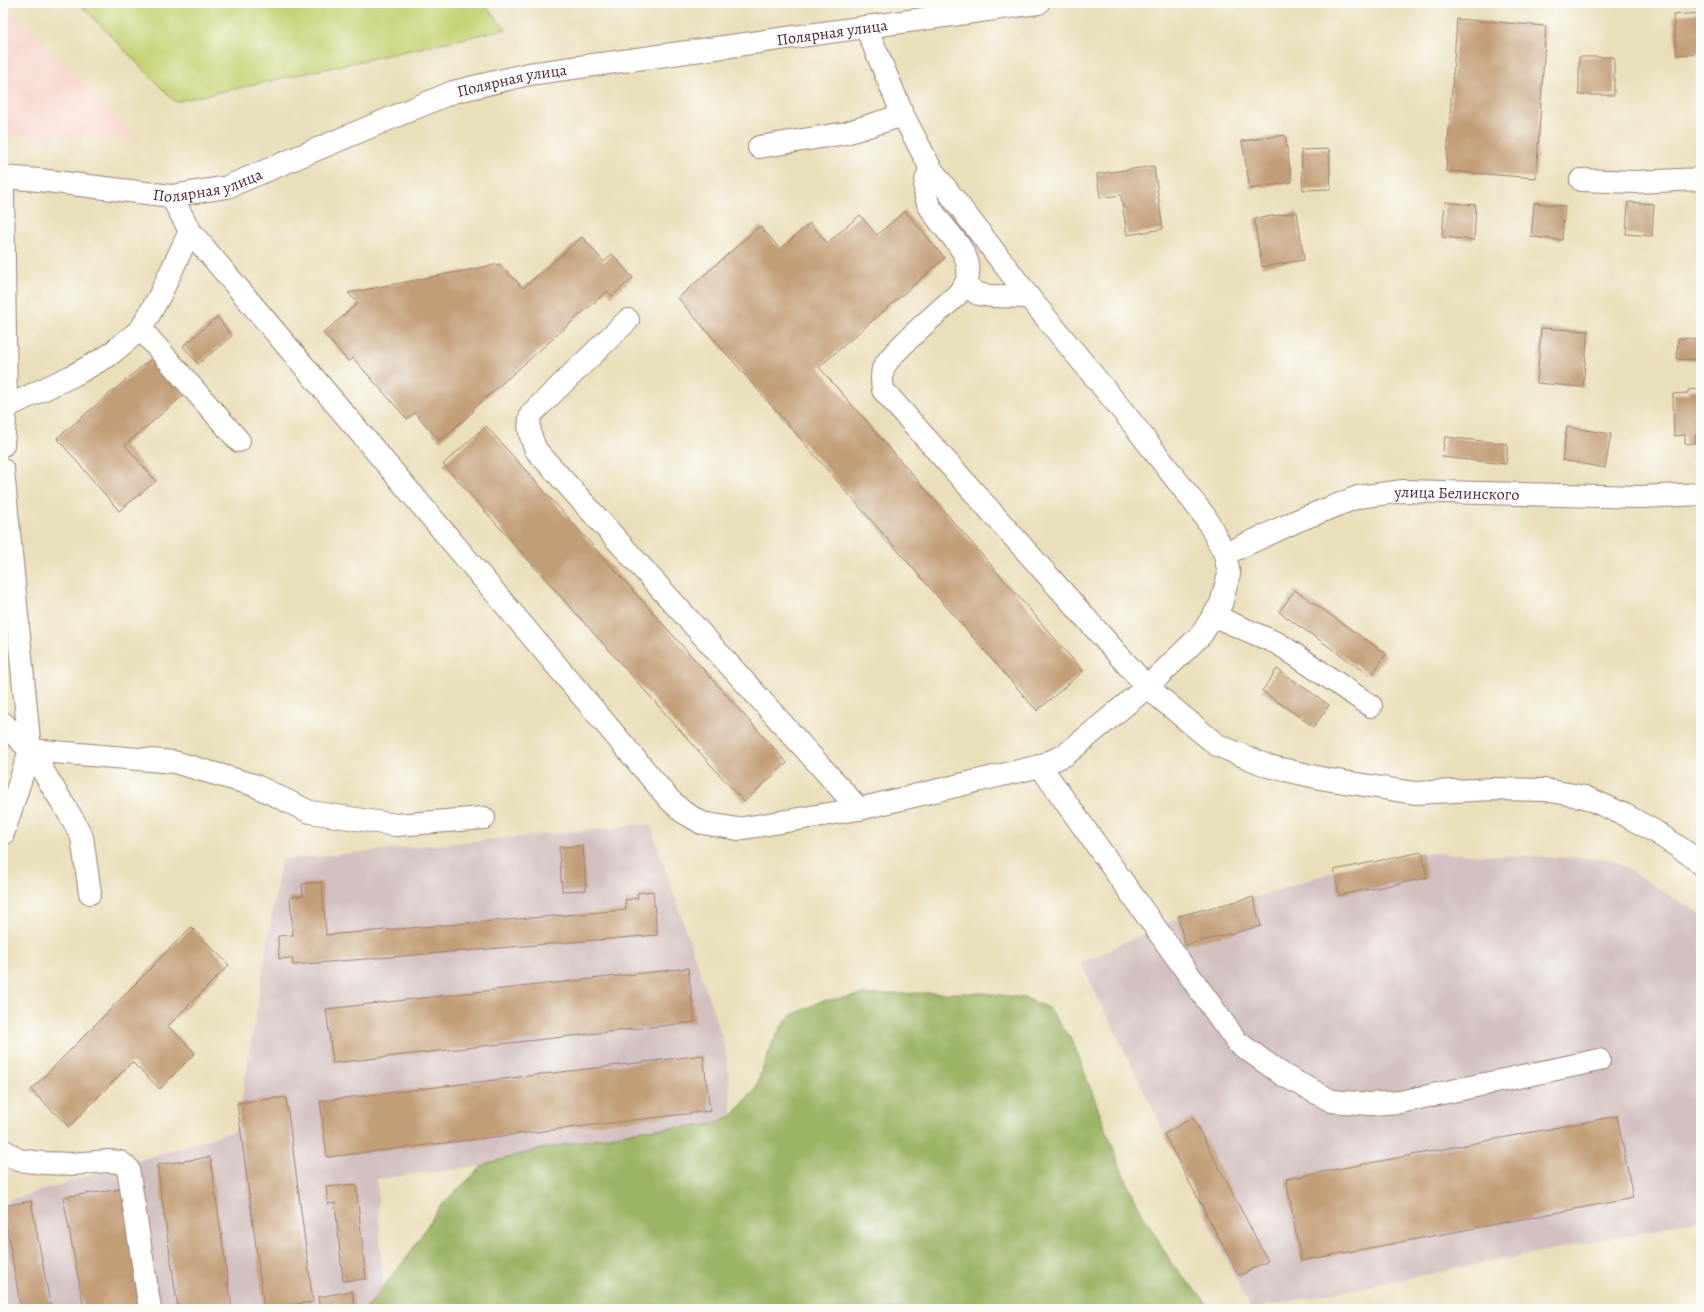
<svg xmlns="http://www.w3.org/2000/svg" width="1704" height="1312" font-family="Alegreya,serif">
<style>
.built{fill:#f7d1c7}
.industrial{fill:#d2bfc0}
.green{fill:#c4d273;stroke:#87784f}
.forest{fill:#9bb465;stroke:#726a48}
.building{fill:#c29e78}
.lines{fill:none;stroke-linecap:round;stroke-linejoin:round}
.minor-casing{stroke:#9a7f73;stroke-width:24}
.minor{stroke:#fff;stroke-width:22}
.labels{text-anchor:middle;stroke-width:4;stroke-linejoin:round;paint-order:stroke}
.street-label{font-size:16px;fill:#4a1f2b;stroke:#fdfcf7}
</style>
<rect width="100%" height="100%" fill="#fdfcf7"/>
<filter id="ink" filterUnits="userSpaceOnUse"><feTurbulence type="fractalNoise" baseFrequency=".025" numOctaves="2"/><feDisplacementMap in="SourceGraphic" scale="8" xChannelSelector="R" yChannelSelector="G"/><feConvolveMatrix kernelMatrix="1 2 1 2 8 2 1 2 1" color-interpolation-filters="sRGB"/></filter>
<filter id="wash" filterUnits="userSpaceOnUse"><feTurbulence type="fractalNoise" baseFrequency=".012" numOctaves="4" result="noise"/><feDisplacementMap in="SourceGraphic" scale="16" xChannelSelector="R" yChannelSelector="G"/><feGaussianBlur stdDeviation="0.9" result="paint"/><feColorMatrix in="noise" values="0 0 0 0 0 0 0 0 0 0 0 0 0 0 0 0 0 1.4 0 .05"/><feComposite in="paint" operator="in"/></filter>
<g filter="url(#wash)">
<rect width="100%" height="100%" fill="#eadfbb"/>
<path class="built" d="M3,3H4L137,140L3,134Z"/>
<path class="industrial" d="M650,824L726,1049L734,1135L377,1179L384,1309H3V1212L10,1200L237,1130L281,860Z
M1424,853L1612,859L1701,915V1220L1251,1309L1081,963L1174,920L1269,893L1332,872Z"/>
<path class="green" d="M79,3H483L506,29L175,102Z"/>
<path class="forest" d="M920,993H984L1025,998L1048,1008L1073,1042L1123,1174L1142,1213L1172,1264L1212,1309H366L408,1256L440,1206L485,1164L540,1149L642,1130L709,1125L732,1116L755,1089L773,1042L782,1026L790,1016L822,1001L862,995Z"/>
<g id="blocks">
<path class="building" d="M1701,13V53L1677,55L1673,15Z
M1457,19L1546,26L1536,178L1446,171Z
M1579,57H1614V95H1579Z
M1285,135L1292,182L1250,189L1242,141Z
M1329,149L1331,189L1303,190L1301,150Z
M1154,166L1163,229L1127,235L1121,195L1100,198L1097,174Z
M1445,202L1476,205L1474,240L1442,237Z
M1628,202L1654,204L1652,236L1626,234Z
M1534,203L1565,206L1562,240L1531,237Z
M905,211L945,258L819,367L1083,671L1037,711L678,298L760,226L780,249L810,223L827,243L860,215L877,235Z
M1297,212L1304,260L1262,267L1254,219Z
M582,237L604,262L612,254L633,278L612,296L607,291L473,409L474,411L440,441L415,413L407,419L353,358L349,362L323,333L358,303L348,293L500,264L523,288Z
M217,317L232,336L198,364L183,346Z
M1541,328L1588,331L1583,387L1537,383Z
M1678,338L1698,339V360L1677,359Z
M153,357L185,394L125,445L156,481L119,511L57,438Z
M1699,389L1700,393H1701V435H1695V443L1685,444V435L1674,436L1673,394L1688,393V390Z
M486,426L787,763L744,802L443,464Z
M1567,427L1611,434L1605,468L1562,460Z
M1445,437L1508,444L1506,464L1442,457Z
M1295,590L1386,654L1371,676L1279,612Z
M1277,669L1329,705L1314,727L1262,691Z
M583,846L586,890L562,891L559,847Z
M1422,852L1427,878L1339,895L1334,870Z
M322,882L326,935L626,910L625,900L638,898L637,893L653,891L657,935L293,965L292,958L279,959L278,936L293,935L290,897L303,896L302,884Z
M1253,897L1261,926L1185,945L1178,916Z
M191,927L229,965L168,1026L195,1053L160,1089L132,1062L69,1127L31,1090Z
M688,968L695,1022L333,1063L326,1009Z
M703,1055L710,1111L327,1157L320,1101Z
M286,1097L313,1302L264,1308L237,1103Z
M1617,1116L1633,1198L1301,1261L1286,1179Z
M1193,1118L1268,1261L1239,1276L1164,1134Z
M210,1157L232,1309H178L157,1165Z
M356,1184L366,1279L343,1281L335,1203L328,1204L326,1187Z
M122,1189L142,1309H84L63,1197Z
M31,1201L51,1309H21L3,1206Z
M352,1291L355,1309H320L318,1297Z
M1456,1304L1457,1309H1434V1308Z"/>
</g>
</g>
<g filter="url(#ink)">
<use href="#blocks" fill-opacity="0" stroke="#9a7f73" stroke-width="1"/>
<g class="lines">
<g class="minor-casing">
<g id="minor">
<path d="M759,147L846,133L903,115"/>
<path d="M931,169C903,216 983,239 966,283C964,287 960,291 957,295C941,310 890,352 883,369C881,377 882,382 883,390L1147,687L1217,745L1268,766L1325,779L1415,793L1493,789L1545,790L1585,797L1625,815L1654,831L1695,858L1701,864"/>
<path id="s1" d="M3,177L39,180L171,196L227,187L453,92L529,74L1038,3"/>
<path d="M1581,180L1636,182L1701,179"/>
<path d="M3,188L6,407L3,445"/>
<path d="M171,196L190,231L669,799L683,812L702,823L738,829L859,809L1040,766L1065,755L1147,687L1201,635L1221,604L1229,574L1225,554L1206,518L1130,420L1029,297L931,169L903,115L866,27"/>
<path d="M965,285L978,294L991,296L1029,297"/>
<path d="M628,320L531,414C527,428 531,438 536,450L859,809"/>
<path d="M141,329L239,441"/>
<path d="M6,407L74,375L108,356L141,329L160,295L190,231"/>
<path d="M3,470L30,750L3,834"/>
<path id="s2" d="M1225,554L1299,520L1358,497L1403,491L1641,497L1701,494"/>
<path d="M1214,616L1279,644L1371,706"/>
<path d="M3,723L30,750L73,820L82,837L90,893"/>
<path d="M30,750L174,762L254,785L310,812L396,825L484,818"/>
<path d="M1040,766L1237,1042L1283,1075L1332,1101L1370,1104L1400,1102L1599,1060"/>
<path d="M3,1150L18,1160L43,1163L72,1164L108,1161L120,1162L128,1168L150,1309"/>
</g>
</g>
<use href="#minor" class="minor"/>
</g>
</g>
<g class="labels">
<g class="street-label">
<text dy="6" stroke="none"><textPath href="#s1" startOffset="855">Полярная улица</textPath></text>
<text dy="6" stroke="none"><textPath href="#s1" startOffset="531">Полярная улица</textPath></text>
<text dy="6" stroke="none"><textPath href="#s1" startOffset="207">Полярная улица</textPath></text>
<text dy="6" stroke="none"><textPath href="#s2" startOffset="244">улица Белинского</textPath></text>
</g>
</g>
<rect width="1704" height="1312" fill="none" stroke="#fdfcf7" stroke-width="16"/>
</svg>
